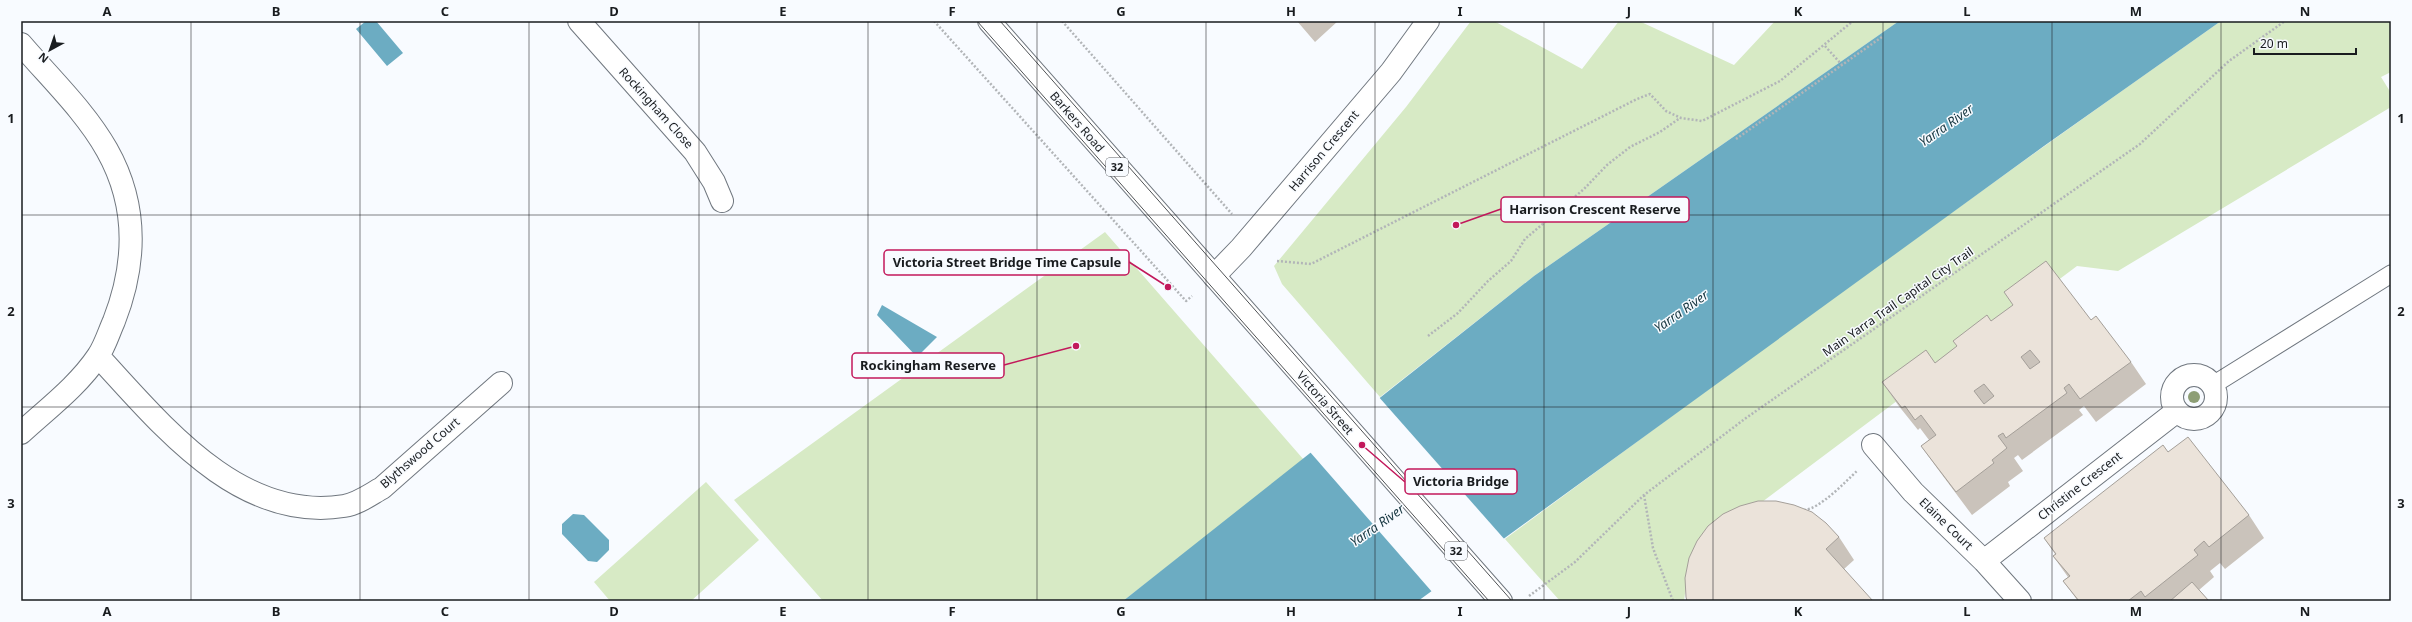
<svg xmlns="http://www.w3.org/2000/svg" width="2412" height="622" font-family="'Noto Sans',sans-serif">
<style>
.green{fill:#d7eac5}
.water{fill:#6cacc2}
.pier{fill:#f8fbff}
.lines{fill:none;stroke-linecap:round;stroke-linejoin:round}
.lane-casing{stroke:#70777f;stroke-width:19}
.street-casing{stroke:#70777f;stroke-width:24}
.primary-casing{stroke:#70777f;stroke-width:24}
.path{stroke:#b2b5b8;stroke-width:2.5;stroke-dasharray:2 2;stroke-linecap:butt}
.lane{stroke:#fff;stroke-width:17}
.street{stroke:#fff;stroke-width:22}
.primary{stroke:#fff;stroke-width:22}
.tram{stroke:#505356;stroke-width:1}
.tree{fill:#8d9e75}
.wall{fill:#cac3bb}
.building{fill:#ebe3da;stroke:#a49f99;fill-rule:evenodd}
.grid{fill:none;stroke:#191c1f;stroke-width:1;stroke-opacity:0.55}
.labels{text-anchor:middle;stroke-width:3;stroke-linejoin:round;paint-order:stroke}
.shield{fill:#f8fbff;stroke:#5c5f62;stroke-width:1}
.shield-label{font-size:11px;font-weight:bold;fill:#191c1f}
.street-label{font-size:12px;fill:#191c1f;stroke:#f8fbff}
.water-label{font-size:13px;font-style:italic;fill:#163640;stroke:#f8fbff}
.leader{fill:none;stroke:#c2185b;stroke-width:1.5}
.callout-dot{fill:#c2185b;stroke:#f8fbff;stroke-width:1.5}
.callout{fill:#f8fbff;stroke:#c2185b;stroke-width:1.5}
.callout-label{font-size:13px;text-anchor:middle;font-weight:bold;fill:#191c1f}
.neatline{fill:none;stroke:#191c1f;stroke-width:1.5}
.grid-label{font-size:13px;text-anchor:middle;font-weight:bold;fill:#191c1f}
</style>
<rect width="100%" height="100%" fill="#f8fbff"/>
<path class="green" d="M1471,21H1494L1582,69L1619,21H1639L1734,65L1775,21H1899L1534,276L1380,397L1282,284L1274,266L1406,107Z
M2221,21H2391V72L2381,77L2391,93V107L2118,271L2077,266L1690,556L1684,601H1560L1505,539C1742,364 1980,190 2221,21Z
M1105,232L1304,460L1123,601H823L734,500Z
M706,482L759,540L691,601H610L594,582Z"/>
<path class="water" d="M366,21H376L403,53L387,66L356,29Z
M1899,21H2221L2044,146L1418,601H1123L1534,276Z
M882,305L937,337L917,357L877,315Z
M573,514L584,515L609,540V550L597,562L588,561L562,534V524Z"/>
<path class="pier" d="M1378,396L1506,541L1433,593L1310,452Z"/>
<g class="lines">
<g class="lane-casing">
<path id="lane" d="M2213,385L2391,274"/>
</g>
<g class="street-casing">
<path id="street" d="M579,21L695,152L714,182L722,201
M21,44C50,78 85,111 107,150C138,205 137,262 114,321C109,332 105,346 98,356C78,386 47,409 21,433
M1214,276L1241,248L1391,72L1428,21
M98,356C161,424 239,523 344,506C358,504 371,494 382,488L501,383
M2172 397a22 22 0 1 1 44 0a22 22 0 1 1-44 0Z
M1873,445L1913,492L1984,561L2020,601
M1984,561L2177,411"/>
</g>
<g class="primary-casing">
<path id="primary" d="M989,21L1501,601"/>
</g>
<path class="path" d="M934,21L1186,301L1192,296
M1062,21L1232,214
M1825,46L1842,65
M1736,139L1882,37
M1277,261L1311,264L1637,99L1650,94L1666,111L1681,118L1702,121L1780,81L1853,21
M1428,336L1458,313L1488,281L1511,261L1525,239L1584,189L1607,165L1630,147L1660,132L1680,118
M1644,495L1653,548L1673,601
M1804,510C1820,509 1845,482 1857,471
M1529,596L1575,562L1644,495L1746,418L2140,144L2229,61L2285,21"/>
<use href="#lane" class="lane"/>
<use href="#street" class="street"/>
<use href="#primary" class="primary"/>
<path class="tram" d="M977,21L1489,601
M1000,21L1512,601"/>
</g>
<circle class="tree" cx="2194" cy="397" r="6"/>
<path class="wall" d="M1297,21H1338L1315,42Z
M2091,320L2131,362L2146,384L2096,422L2084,406L2079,410L2083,415L2022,460L2018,455L2014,458L2023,471L2008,482L2010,486L1972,515L1937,468L1921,446L1929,440L1920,428L1918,430L1898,405L1882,382L1935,363L1991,321Z
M2168,452L2249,515L2264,538L2225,569L2220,563L2210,571L2214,577L2199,590L2209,601H2078L2063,581L2068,577L2053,556L2055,554L2044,538Z
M1839,537L1854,560L1844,569L1687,601Z"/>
<path class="building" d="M2046,261L2091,320L2096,316L2131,362L2080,399L2069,384L2064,388L2067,393L2006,438L2003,433L1998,436L2007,448L1992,460L1994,463L1956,492L1921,446L1936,435L1921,415L1915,420L1905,406L1902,408L1882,382L1926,350L1935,363L1957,346L1953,341L1987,315L1991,321L2013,305L2004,292ZM2030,350L2040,362L2030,369L2021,357ZM1984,384L1994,396L1984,404L1974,391Z
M2188,437L2249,515L2209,547L2204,541L2194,550L2198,555L2145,597L2141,591L2128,601H2079L2063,581L2070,576L2053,556L2056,554L2044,538L2163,445L2168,452Z
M1758,501H1776L1794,505L1812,512L1826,523L1839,537L1826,549L1873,601H1687L1686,597L1685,578L1689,558L1697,541L1708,526L1723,514L1740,506Z
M2192,582L2209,601H2170Z"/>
<path class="grid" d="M191,21V601M360,21V601M529,21V601M699,21V601M868,21V601M1037,21V601M1206,21V601M1375,21V601M1544,21V601M1713,21V601M1883,21V601M2052,21V601M2221,21V601M21,215H2391M21,407H2391"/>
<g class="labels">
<g class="shield">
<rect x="1106" y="158" width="22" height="18" rx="3"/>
<rect x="1445" y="542" width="22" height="18" rx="3"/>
</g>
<g class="shield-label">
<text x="1117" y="171">32</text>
<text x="1456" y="555">32</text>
</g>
<g class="street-label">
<text transform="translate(656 108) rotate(48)" y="4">Rockingham Close</text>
<text transform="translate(1077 122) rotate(49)" y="4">Barkers Road</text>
<text transform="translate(1324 151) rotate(-50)" y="4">Harrison Crescent</text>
<text transform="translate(1898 302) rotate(-35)" y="4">Main Yarra Trail Capital City Trail</text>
<text transform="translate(1325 403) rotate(49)" y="4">Victoria Street</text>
<text transform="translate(420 453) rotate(-41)" y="4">Blythswood Court</text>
<text transform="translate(2080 486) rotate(-38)" y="4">Christine Crescent</text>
<text transform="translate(1946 524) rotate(44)" y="4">Elaine Court</text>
</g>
<g class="water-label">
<text transform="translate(1946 125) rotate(-35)" y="5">Yarra River</text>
<text transform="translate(1681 311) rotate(-35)" y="5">Yarra River</text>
<text transform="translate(1377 525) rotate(-35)" y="5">Yarra River</text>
</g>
</g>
<path class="leader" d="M1456 225L1501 209M1168 287L1129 262M1076 346L1004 365M1362 445L1405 482"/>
<g class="callout-dot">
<circle cx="1456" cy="225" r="4"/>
<circle cx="1168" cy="287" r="4"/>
<circle cx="1076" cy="346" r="4"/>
<circle cx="1362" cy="445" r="4"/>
</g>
<g class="callout">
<rect x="1501" y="197" width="188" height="25" rx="4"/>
<rect x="884" y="250" width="245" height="25" rx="4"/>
<rect x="852" y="353" width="152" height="25" rx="4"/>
<rect x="1405" y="469" width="112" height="25" rx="4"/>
</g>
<g class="callout-label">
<text x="1595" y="214">Harrison Crescent Reserve</text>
<text x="1007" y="267">Victoria Street Bridge Time Capsule</text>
<text x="928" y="370">Rockingham Reserve</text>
<text x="1461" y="486">Victoria Bridge</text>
</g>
<rect width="2412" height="622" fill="none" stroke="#f8fbff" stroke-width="44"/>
<g transform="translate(50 50) rotate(220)" stroke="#f8fbff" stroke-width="3" paint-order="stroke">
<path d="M0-3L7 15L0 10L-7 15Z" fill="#191c1f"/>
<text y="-6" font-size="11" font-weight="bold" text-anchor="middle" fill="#191c1f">N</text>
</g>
<path d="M2254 48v6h102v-6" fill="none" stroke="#191c1f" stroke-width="2"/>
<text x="2260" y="48" font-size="12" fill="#191c1f" stroke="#f8fbff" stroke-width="3" paint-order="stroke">20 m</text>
<rect x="22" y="22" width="2368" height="578" class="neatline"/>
<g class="grid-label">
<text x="107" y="16">A</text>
<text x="276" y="16">B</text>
<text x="445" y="16">C</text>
<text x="614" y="16">D</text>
<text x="783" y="16">E</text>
<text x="952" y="16">F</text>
<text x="1121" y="16">G</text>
<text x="1291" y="16">H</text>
<text x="1460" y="16">I</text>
<text x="1629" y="16">J</text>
<text x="1798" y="16">K</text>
<text x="1967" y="16">L</text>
<text x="2136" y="16">M</text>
<text x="2305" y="16">N</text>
<text x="11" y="123">1</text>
<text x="2401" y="123">1</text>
<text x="11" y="316">2</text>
<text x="2401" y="316">2</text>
<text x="11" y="508">3</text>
<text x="2401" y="508">3</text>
<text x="107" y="616">A</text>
<text x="276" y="616">B</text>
<text x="445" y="616">C</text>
<text x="614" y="616">D</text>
<text x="783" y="616">E</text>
<text x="952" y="616">F</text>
<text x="1121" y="616">G</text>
<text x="1291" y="616">H</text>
<text x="1460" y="616">I</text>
<text x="1629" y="616">J</text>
<text x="1798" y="616">K</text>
<text x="1967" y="616">L</text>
<text x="2136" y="616">M</text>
<text x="2305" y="616">N</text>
</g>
</svg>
